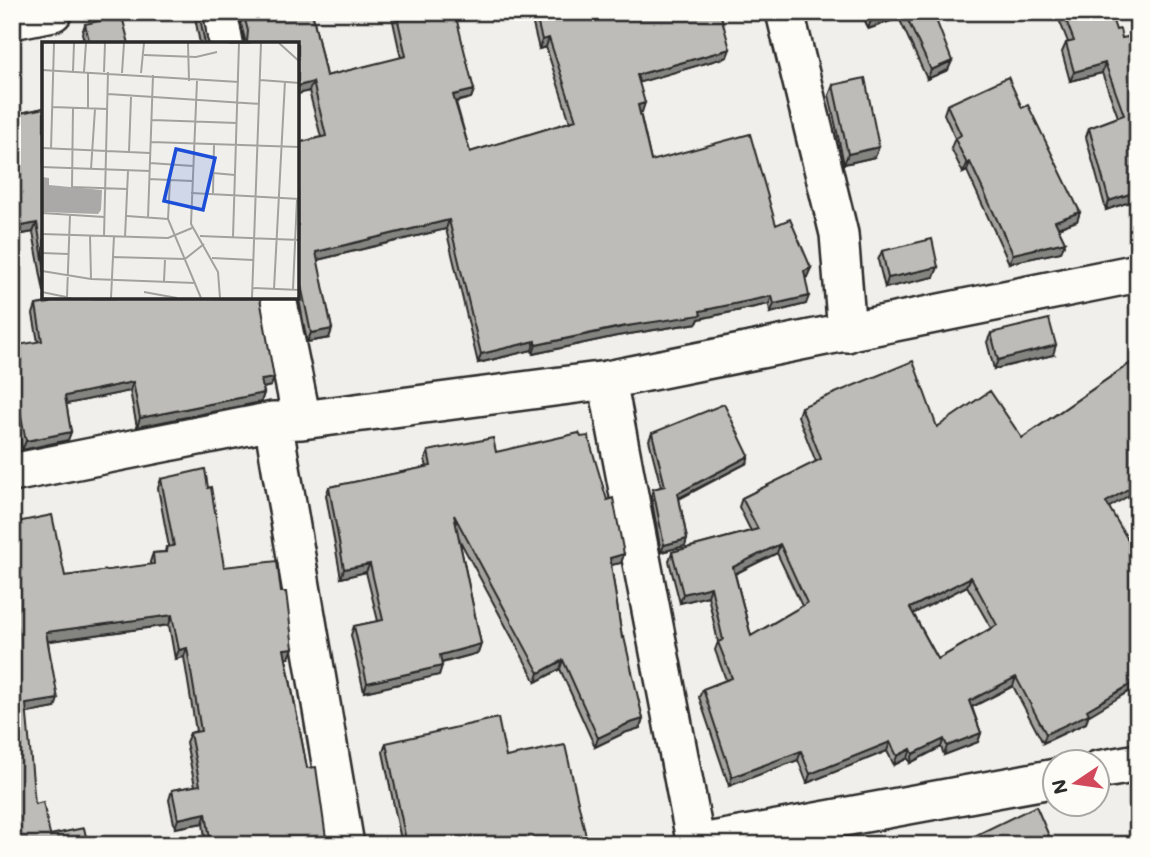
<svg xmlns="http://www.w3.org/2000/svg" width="1150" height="857" font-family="Mali,sans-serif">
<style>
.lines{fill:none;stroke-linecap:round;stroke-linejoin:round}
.street-casing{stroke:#2b2b2b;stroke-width:42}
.street{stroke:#fdfcf7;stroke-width:37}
.wall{fill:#a3a29e;stroke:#2b2b2b;stroke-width:2;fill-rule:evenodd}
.shaded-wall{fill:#848481;stroke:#2b2b2b;stroke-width:2}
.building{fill:#bdbcb8;stroke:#2b2b2b;stroke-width:2;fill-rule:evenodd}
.inset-road{fill:none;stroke:#a1a19e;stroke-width:2}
.view{fill:#1d4ed8;fill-opacity:0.15;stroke:#1d4ed8;stroke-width:3.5}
.inset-edge{fill:none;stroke:#2b2b2b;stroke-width:3.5}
</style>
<rect width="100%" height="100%" fill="#f0efeb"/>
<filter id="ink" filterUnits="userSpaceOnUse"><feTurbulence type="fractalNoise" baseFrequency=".0143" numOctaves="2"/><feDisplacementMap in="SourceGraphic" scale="14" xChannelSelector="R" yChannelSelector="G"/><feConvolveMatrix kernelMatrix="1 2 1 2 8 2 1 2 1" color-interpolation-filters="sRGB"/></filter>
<g filter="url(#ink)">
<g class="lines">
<g class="street-casing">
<path id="street" d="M218,12L224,44
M785,12L839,234L847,333
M12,20L53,12
M277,298L302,420
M607,380L696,845
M273,421L345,845
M12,473L273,421L302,420L607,380L1138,273
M1098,770L1138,763
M696,844L1056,778"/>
</g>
<use href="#street" class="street"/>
</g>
<path class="wall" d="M194,12H203L207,39L209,44H200Z
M238,12H312L326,76L401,58L391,12H451L474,90L471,98L456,102L470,152L570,122L546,47L539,49L530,12H720L727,57L639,82L642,112H640L651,161L776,225L807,277L805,278L806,304L770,313L769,304L699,319L697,323L617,336L533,354L532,350L478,363L446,229L317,260L332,329L329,338L307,342L298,294V143L321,137L309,91L298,94V44H244L245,40Z
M862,12H933L948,70L927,79L899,18L868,29Z
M1056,12H1110L1138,199L1106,210L1086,137L1089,128L1118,117L1102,73L1070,81L1062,52L1066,43L1068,42Z
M85,24L129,44H85L82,33Z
M833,85L875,157L844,164L829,95Z
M12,98L16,114L44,108V292L33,232L12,236Z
M947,105L1022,108L1080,212L1077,221L1058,228L1065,242L1061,252L1009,263L967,171L963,173L951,148L955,138L944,114Z
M882,251L938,267L934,277L885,288L878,260Z
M45,298H260L271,386L263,388L264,393L261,402L137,427L130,391L66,404L71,432L68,440L22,450L16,415L38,342L33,314L36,305L46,303Z
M991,333L1053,355L994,369L987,342Z
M1138,358V490L1109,507L1088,716L1086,723L1043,743L1013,686L972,707L981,733L978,742L944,755L941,747L910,763L908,758L894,765L887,751L807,783L798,760L729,786L699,697L703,689L726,680L715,650L718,642L708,596L680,603L669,561L672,552L751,531L739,507L742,498L816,462L798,416L801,407L937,427L1022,438ZM777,553L802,606L751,636L735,574ZM967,586L991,628L938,659L913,613Z
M652,433L747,463L679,499L687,539L685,546L661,552L651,496L653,489L661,487L649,440Z
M428,451L496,452L624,554L621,563L611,565L622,638L643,719L640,728L624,733L595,747L560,669L536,682L459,539L481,644L478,653L442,663L439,675L364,692L351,635L354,626L378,621L366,572L341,578L326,495L329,487L427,467L425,460Z
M161,479L289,658H286L307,768L326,838L324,845H206L203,823L175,828L169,800L172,790L195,786L186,742L190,733L196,731L184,657L175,659L169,625L48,641L55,708L27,713L12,845V523L65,576L150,565V562L153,553L165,552L166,547H169L158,488Z
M386,743L506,757L588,845H402L383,752Z"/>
<path class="shaded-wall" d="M893,12H901L899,18L868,29L871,20Z
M549,38L546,47L539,49L542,40Z
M730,49L727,57L634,84L637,75Z
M952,61L948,70L927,79L931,70Z
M1105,63L1102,73L1070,81L1074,72Z
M313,82L309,91L298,94V86Z
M474,90L471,98L450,103L453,95Z
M645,103L642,112L635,113L638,105Z
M879,147L875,157L844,164L848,154Z
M970,162L967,171L963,173L967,164Z
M1138,191V199L1106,210L1109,201Z
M1080,212L1077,221L1051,230L1055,221Z
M449,220L446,229L313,261L316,252Z
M37,223L33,232L12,236V228Z
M1065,242L1061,252L1009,263L1013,254Z
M938,267L934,277L885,288L888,278Z
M811,268L807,277L801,280L804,271Z
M772,296L769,304L699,319L697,323L617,336L533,354L536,345Z
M809,296L806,304L770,313L774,304Z
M332,329L329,338L307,342L311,333Z
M535,341L532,350L478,363L481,354Z
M1056,345L1053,355L994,369L998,360Z
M274,378L271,386L258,389L261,380Z
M133,382L130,391L62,405L65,396Z
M264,393L261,402L137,427L140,418Z
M19,406L16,415L12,416V407Z
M71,432L68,440L22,450L26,441Z
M749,456L747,463L675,500L678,493Z
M1138,483V490L1103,511L1106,502Z
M687,539L685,546L661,552L664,545Z
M780,544L777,553L730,576L733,567Z
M624,554L621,563L606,566L610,558Z
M370,564L366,572L341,578L344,569Z
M971,577L967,586L907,617L910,608Z
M711,587L708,596L680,603L683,594Z
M172,615L169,625L43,642L46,632Z
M481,644L478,653L437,664L440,655Z
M187,648L184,657L175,659L179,650Z
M293,648L289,658L281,659L284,649Z
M563,660L560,669L536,682L539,673Z
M442,666L439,675L364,692L367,683Z
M1016,677L1013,686L966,710L969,701Z
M1138,680V686L1088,716L1086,723L1043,743L1046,734Z
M58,699L55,708L23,714L26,704Z
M643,719L640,728L624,733L595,747L598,738L627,724Z
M981,733L978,742L944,755L947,746Z
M944,739L941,747L910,763L913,754Z
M890,742L887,751L807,783L810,774Z
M911,749L908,758L894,765L897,756Z
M801,751L798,760L729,786L732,777Z
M206,813L203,823L175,828L178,819Z
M326,838L324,845H290Z"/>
<path class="building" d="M199,12H203L207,39L209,44H205Z
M243,12H312L326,76L406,56L396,12H451V14L455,13L474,90L453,95L470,152L576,120L549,38L542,40L535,12H720L730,49L637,75L645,103L638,105L651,161L750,134L776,225L790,219L811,268L804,271L809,296L774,304L772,296L700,311L701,315L620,327L536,345L535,341L481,354L449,220L316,252L332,329L311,333L301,285L298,279V143L326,136L313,82L298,86V44H246L247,42L248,31Z
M868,12H893L871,20Z
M904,12H933L952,61L931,70Z
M1063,12H1110L1116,30L1120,29L1122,38L1138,35V191L1109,201L1089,128L1124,115L1105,63L1074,72L1066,43L1074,41Z
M122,16L129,44H90L85,24Z
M1008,77L1022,108L1028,105L1080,212L1055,221L1065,242L1013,254L970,162L967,164L955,139L961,135L947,105Z
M865,78L879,147L848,154L833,85Z
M12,98L16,114L44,108V265L37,223L12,228Z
M932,239L938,267L888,278L882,251Z
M49,298H260L274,378L261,380L264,393L140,418L133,382L65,396L71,432L26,441L19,406L12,407V346L42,341L36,305L50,303Z
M1049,319L1056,345L998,360L991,333Z
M1138,358V483L1106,502L1138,557V680L1087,710L1089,714L1046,734L1016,677L969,701L981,733L947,746L944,739L913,754L911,749L897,756L890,742L810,774L801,751L732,777L703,689L732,678L718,642L723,640L711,587L683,594L672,552L758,529L742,498L821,459L801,407L913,361L937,427L990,391L1022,438ZM780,544L807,603L751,636L733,567ZM971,577L997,625L938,659L910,608Z
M724,404L749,456L678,493L687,539L664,545L653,489L665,486L652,433Z
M579,433L581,437L588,436L607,500L613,498L624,554L610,558L622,638L624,637L643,719L627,724L598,738L563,660L539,673L454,515L481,644L440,655L442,666L367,683L354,626L383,620L370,564L344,569L329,487L431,466L428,451L493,438L496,452Z
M205,469L208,488L211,487L224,567L277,561L281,592H286L293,648L284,649L307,768L316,767L326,838L290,845H211L206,813L178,819L172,790L200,785L190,733L201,731L187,648L179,650L172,615L46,632L58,699L26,704L35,804L43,802L50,835L84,828L88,845H12V523L52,515L65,576L154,564L153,553L167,552L166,547L174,546L161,479Z
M498,718L506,757L565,745L588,845H407L386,743Z
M1036,806L1053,845H965L964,841Z"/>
</g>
<g transform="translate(42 42)">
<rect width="257" height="257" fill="#f0efeb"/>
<path d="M0,135L7,136V143L60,148L59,168L56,172L0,170Z" fill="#aaa9a7"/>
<path class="inset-road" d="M146,1L147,39M187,1H209M237,1L258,20M102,13L154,15L175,10M0,28L197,40M31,29L32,1M42,30L44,1M46,30V66M62,30L63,1M80,31L82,1M99,31L102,1M218,38L258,41M155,39L149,182L176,230L178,256M66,52L218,62M10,65L66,67M31,66L30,145L85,147M110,78L195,81M109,100L258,105M0,106L108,111M9,107L12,1M87,110L89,55M108,121L151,124M0,125L108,129M49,127L53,67M171,131L193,133M107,137L150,139M128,138L126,177L159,256M149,151L258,157M171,151L172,103M0,171L62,175M85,174L126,177M106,176L111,33M0,192L126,196L150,186M48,193L49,237M62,194L66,30M158,194L258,198M83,195L86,129M191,195L197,1M0,211L26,212M70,215L143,217L162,202M170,216L211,218M0,229L49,237L153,241M122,239L123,218M210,246L258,248M232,247L243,39M251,247L255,157M0,250L29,256M102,250L135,256M25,255L28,173M69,256L72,194M210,256L219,1"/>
<path class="view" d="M134,107L173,116L161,168L122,159Z"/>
<rect width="257" height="257" class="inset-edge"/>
</g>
<rect width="1150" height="857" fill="none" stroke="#fdfcf7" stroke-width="42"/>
<rect x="21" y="21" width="1108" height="815" fill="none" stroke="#2b2b2b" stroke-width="2.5" filter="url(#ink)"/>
<g transform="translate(1076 783) rotate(257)"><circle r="33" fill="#fdfcf7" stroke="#a9a8a5" stroke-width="2"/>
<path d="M0-5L12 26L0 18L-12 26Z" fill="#d1495b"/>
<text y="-10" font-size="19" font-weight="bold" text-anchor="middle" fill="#2b2b2b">N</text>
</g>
</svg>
